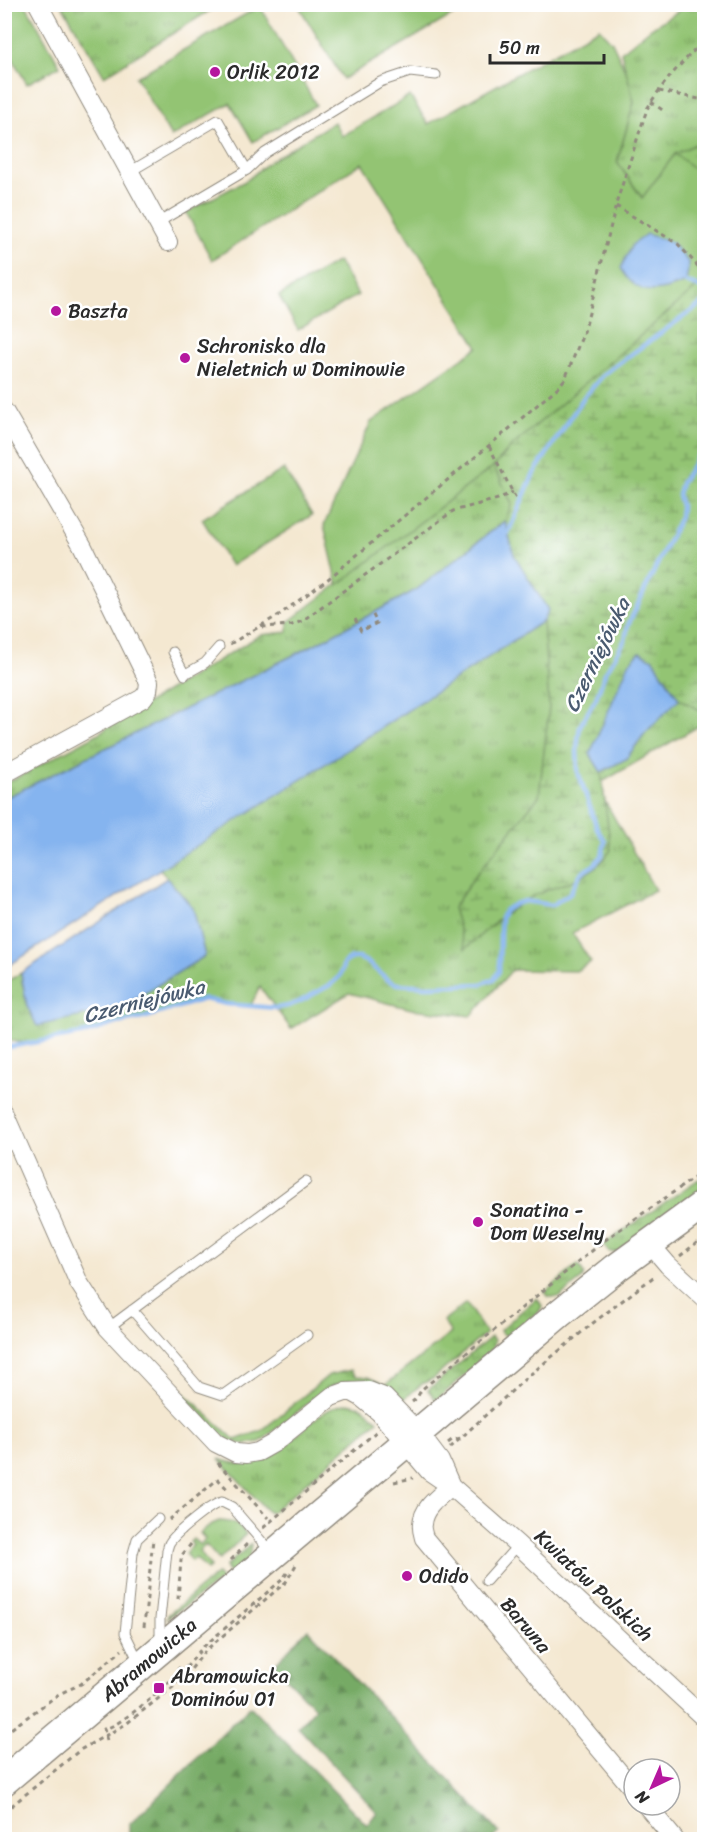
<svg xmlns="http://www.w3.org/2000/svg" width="709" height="1844" font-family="Sriracha,sans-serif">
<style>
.grass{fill:url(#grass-tufts);stroke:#5f784f;stroke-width:1.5;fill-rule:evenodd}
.forest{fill:url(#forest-firs);stroke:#506a48;stroke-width:1.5}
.wetland{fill:url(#wetland-marsh);stroke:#5f784f;stroke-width:1.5}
.park{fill:#93c473;stroke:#5f784f;stroke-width:1.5}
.water{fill:#85b4ef;stroke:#58708d;stroke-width:1.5}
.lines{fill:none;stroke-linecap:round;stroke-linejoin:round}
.stream{stroke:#85b4ef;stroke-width:4.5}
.lane-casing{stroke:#908a7e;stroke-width:11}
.street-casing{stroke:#908a7e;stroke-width:20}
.primary-casing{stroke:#908a7e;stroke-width:31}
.path{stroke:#908a7e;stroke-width:3;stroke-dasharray:4.5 4.5;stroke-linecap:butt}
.lane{stroke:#fff;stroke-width:9}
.street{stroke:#fff;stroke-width:18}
.primary{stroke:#fff;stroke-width:28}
.poi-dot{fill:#b5179e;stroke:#fff;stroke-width:2}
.labels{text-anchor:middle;stroke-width:5;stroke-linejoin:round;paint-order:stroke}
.poi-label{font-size:20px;fill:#2b2b2b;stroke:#fff;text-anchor:start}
.street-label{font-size:20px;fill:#2b2b2b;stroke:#fff}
.water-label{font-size:21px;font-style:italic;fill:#4a5b70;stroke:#fff}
</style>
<defs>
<pattern id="grass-tufts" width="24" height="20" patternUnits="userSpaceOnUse" patternTransform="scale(1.5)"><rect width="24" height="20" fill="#93c473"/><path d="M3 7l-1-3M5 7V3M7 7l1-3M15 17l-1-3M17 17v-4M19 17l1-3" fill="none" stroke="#789f5f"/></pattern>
<pattern id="forest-firs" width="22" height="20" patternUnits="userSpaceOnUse" patternTransform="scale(1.5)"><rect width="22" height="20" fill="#76aa65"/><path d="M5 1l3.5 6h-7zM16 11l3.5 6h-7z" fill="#618b53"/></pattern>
<pattern id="wetland-marsh" width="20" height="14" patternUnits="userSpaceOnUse" patternTransform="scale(1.5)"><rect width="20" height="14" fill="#93c473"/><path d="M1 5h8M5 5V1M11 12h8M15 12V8" fill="none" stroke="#789f5f"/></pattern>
</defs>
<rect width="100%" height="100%" fill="#fff"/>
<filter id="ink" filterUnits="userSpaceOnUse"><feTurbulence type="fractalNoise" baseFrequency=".0167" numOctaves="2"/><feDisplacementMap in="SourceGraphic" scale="12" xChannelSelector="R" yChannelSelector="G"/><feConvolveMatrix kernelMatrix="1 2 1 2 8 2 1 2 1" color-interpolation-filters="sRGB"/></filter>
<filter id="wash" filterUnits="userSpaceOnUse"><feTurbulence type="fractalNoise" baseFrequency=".008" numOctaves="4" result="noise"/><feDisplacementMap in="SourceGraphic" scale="24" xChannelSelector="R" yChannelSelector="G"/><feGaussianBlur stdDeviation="1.35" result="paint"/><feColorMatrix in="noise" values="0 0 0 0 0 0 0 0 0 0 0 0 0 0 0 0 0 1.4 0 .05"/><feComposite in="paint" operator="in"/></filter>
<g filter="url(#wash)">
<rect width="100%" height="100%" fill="#f4e8d1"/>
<path class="grass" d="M62,5H219L104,76Z
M688,5H704V176L643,199L617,162L634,102L621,52L651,28Z
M704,281V723L602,782L605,801L655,890L572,933L591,962L576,971L512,970L471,1016L411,1009L349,993L291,1029L260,987L251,1005L226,1004L204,999L143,1018L117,1023L86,1033L33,1044L5,1040L4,983L21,973L27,1006L122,1007L205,956L193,908L159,868L358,743L543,621L548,610L514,555L504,521L416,590L306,649L5,798V784L92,737L260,635L288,632V622L494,466L511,447ZM645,733L626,759L601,772Z
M699,1179L702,1186L701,1191L617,1252H610L603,1245Z
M578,1265L584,1274L582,1279L559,1297H549L545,1292Z
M537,1298L542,1306C540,1314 518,1333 510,1335C506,1336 505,1335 501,1333L500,1330Z
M466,1303L486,1333L434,1378L422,1384L403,1400L400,1399L397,1396L394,1399C368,1379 358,1375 327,1388L260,1442L243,1444L230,1442L221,1434L179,1391L181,1390L235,1440L261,1431L329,1375L351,1370L356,1376L368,1377L385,1385L451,1333L443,1321Z
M491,1337L494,1341L492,1352L436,1400L428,1390Z
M348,1403L361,1406L378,1420L272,1512L269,1513L219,1459C283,1482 297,1412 348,1403Z
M219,1521C230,1521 240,1524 246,1534L219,1560L206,1545L199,1551L211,1567L207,1570L196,1558L192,1561L185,1554L193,1545L190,1542L193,1539L200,1545L205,1539L200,1533L210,1525Z
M251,1544L249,1558L232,1573L228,1572L225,1567Z
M217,1574L221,1579L219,1582L167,1618L168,1615Z"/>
<path class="forest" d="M308,1629L499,1833L492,1839H129V1825L250,1706L367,1825L377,1812L298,1727L315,1708L274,1665Z"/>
<path class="wetland" d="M704,140V712L679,699L653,659L590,754L601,772L611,850C588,883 559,882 528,899C505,911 485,932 465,949L453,908L475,876L539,796L549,707L543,621L548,610L514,555L505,521L512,504L494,466L511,447L643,199L675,154Z"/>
<path class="park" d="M5,4L26,5L60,66L27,84L5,46Z
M298,5H470L343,79Z
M260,6L316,105L253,142L230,103L171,137L136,77Z
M599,28L612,42L627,74L634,102L617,162L642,198L675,154L704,176V281L511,447L494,466L338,585L324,525L371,422L478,347L362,163L212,260L186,212L247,180L270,161L334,122L342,136L410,96L428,124Z
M338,261L358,295L298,330L279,296Z
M284,469L312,515L231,566L202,519Z"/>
<path class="water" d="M646,234L671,242L689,263L686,282C658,293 638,299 621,268L632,245Z
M505,521L514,555L548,610L543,621L358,743L5,968V798L306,649L416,590Z
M640,652L653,659L679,699L645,733L626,759L601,772L590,754L629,663Z
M167,878L193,908L205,956L122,1007L37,1026L27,1006L21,973Z"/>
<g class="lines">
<path class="stream" d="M686,282L704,289
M508,533L533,475L584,397L605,373L704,302
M4,1048L86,1033L117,1023L143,1018L204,999L226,1004L276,1008L288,1006L299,1002L330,985L340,976L344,963L352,958H359L367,962L388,980L397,984L427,986L481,984L494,979L499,971L500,934L501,918L505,910L515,904L525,901L552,905L570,893L581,873L594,865L602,856L605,841L598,831L578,772L577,748L580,726L596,698L605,673L625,640L628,625L680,517L681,506L678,495L681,483L704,447"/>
</g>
</g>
<g filter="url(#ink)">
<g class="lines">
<g class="lane-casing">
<path id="lane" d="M131,171L218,120L247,170
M159,222L247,170L265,153L380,82L410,72L436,75
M173,652L185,675
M189,672L205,663L219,647
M132,1310L199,1387L223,1395L307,1335
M108,1328L306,1181
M486,1581L518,1545
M160,1643V1619L167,1551C167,1550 169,1543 170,1542C176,1533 212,1503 222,1502L232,1507L270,1551
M139,1662L125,1633L133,1553L137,1539L158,1519"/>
</g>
<g class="street-casing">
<path id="street" d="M38,4L168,242
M4,411L82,545L149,682L148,691L143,698L4,774
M4,1113L79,1283L108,1328L216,1443L236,1453L247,1454L258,1452L274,1443L331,1397L345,1392L369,1391L384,1397L418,1432L440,1461L451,1486
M650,1244L668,1265L704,1298
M352,1392L361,1397L379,1412L429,1471L451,1486L518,1545L704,1718
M451,1486C440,1496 423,1507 422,1524C421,1528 423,1534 424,1538L634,1790
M646,1805L675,1840"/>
</g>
<g class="primary-casing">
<g id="primary">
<path id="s1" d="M4,1781L560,1313L616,1268L704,1204"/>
</g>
</g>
<path class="path" d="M659,91L704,100
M651,102L664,111
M616,206L678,244L704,273
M489,446L516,499
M355,619L361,631L377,623L371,611
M262,627L292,625L302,621L453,511L498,499L513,492
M230,644L279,615L328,579L509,429L557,388L565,379L585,329L617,201L647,109C662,83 683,61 704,41
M680,1256L704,1237
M412,1402L417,1398L421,1390L609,1237L704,1171
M448,1443L452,1440L461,1438
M450,1448L526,1378L593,1323L656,1275
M218,1463L268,1518
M394,1482L413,1478
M169,1520L218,1479L229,1491
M263,1528L377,1431
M231,1560L248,1543
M178,1599L181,1560L182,1555L191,1544
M144,1627L153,1539
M4,1734L59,1694L81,1684L122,1650
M107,1741L104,1729C118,1727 157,1694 168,1683C173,1679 176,1673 179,1668L188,1673L206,1650L286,1582L297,1563
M4,1812L80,1750L126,1724L173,1687L184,1670L203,1647L283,1579L287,1573"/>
<use href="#lane" class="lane"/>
<use href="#street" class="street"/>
<use href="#primary" class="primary"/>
</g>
</g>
<g class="poi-dot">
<circle cx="215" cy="72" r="6"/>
<circle cx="56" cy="311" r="6"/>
<circle cx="185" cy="358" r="6"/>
<circle cx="478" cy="1222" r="6"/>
<circle cx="407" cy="1576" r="6"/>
<rect x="153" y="1682" width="12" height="12" rx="3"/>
</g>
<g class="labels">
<g class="poi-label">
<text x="227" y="79">Orlik 2012</text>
<text x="68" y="318">Baszta</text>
<text x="197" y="353">Schronisko dla<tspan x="197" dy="23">Nieletnich w Dominowie</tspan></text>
<text x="490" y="1217">Sonatina -<tspan x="490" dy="23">Dom Weselny</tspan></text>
<text x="419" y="1583">Odido</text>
<text x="171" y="1683">Abramowicka<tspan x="171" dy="23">Dominów 01</tspan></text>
</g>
<g class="street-label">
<text transform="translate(594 1585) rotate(43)" y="7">Kwiatów Polskich</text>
<text transform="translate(526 1625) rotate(50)" y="7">Barwna</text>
<text dy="7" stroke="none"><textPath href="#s1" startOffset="189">Abramowicka</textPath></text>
</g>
<g class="water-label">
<text transform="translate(597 655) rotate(-64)" y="7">Czerniejówka</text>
<text transform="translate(144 1001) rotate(-14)" y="7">Czerniejówka</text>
</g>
</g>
<rect width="709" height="1844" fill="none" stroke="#fff" stroke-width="24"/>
<g transform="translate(652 1787) rotate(224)"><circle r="28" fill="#ffffff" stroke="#aaaaaa" stroke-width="1.5"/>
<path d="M0-4.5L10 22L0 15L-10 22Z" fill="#b5179e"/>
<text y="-9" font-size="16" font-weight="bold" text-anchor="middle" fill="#2b2b2b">N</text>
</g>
<path d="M490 54v9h114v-9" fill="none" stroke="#2b2b2b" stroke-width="3"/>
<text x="499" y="54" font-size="18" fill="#2b2b2b" stroke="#ffffff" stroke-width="4.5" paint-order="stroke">50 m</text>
</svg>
